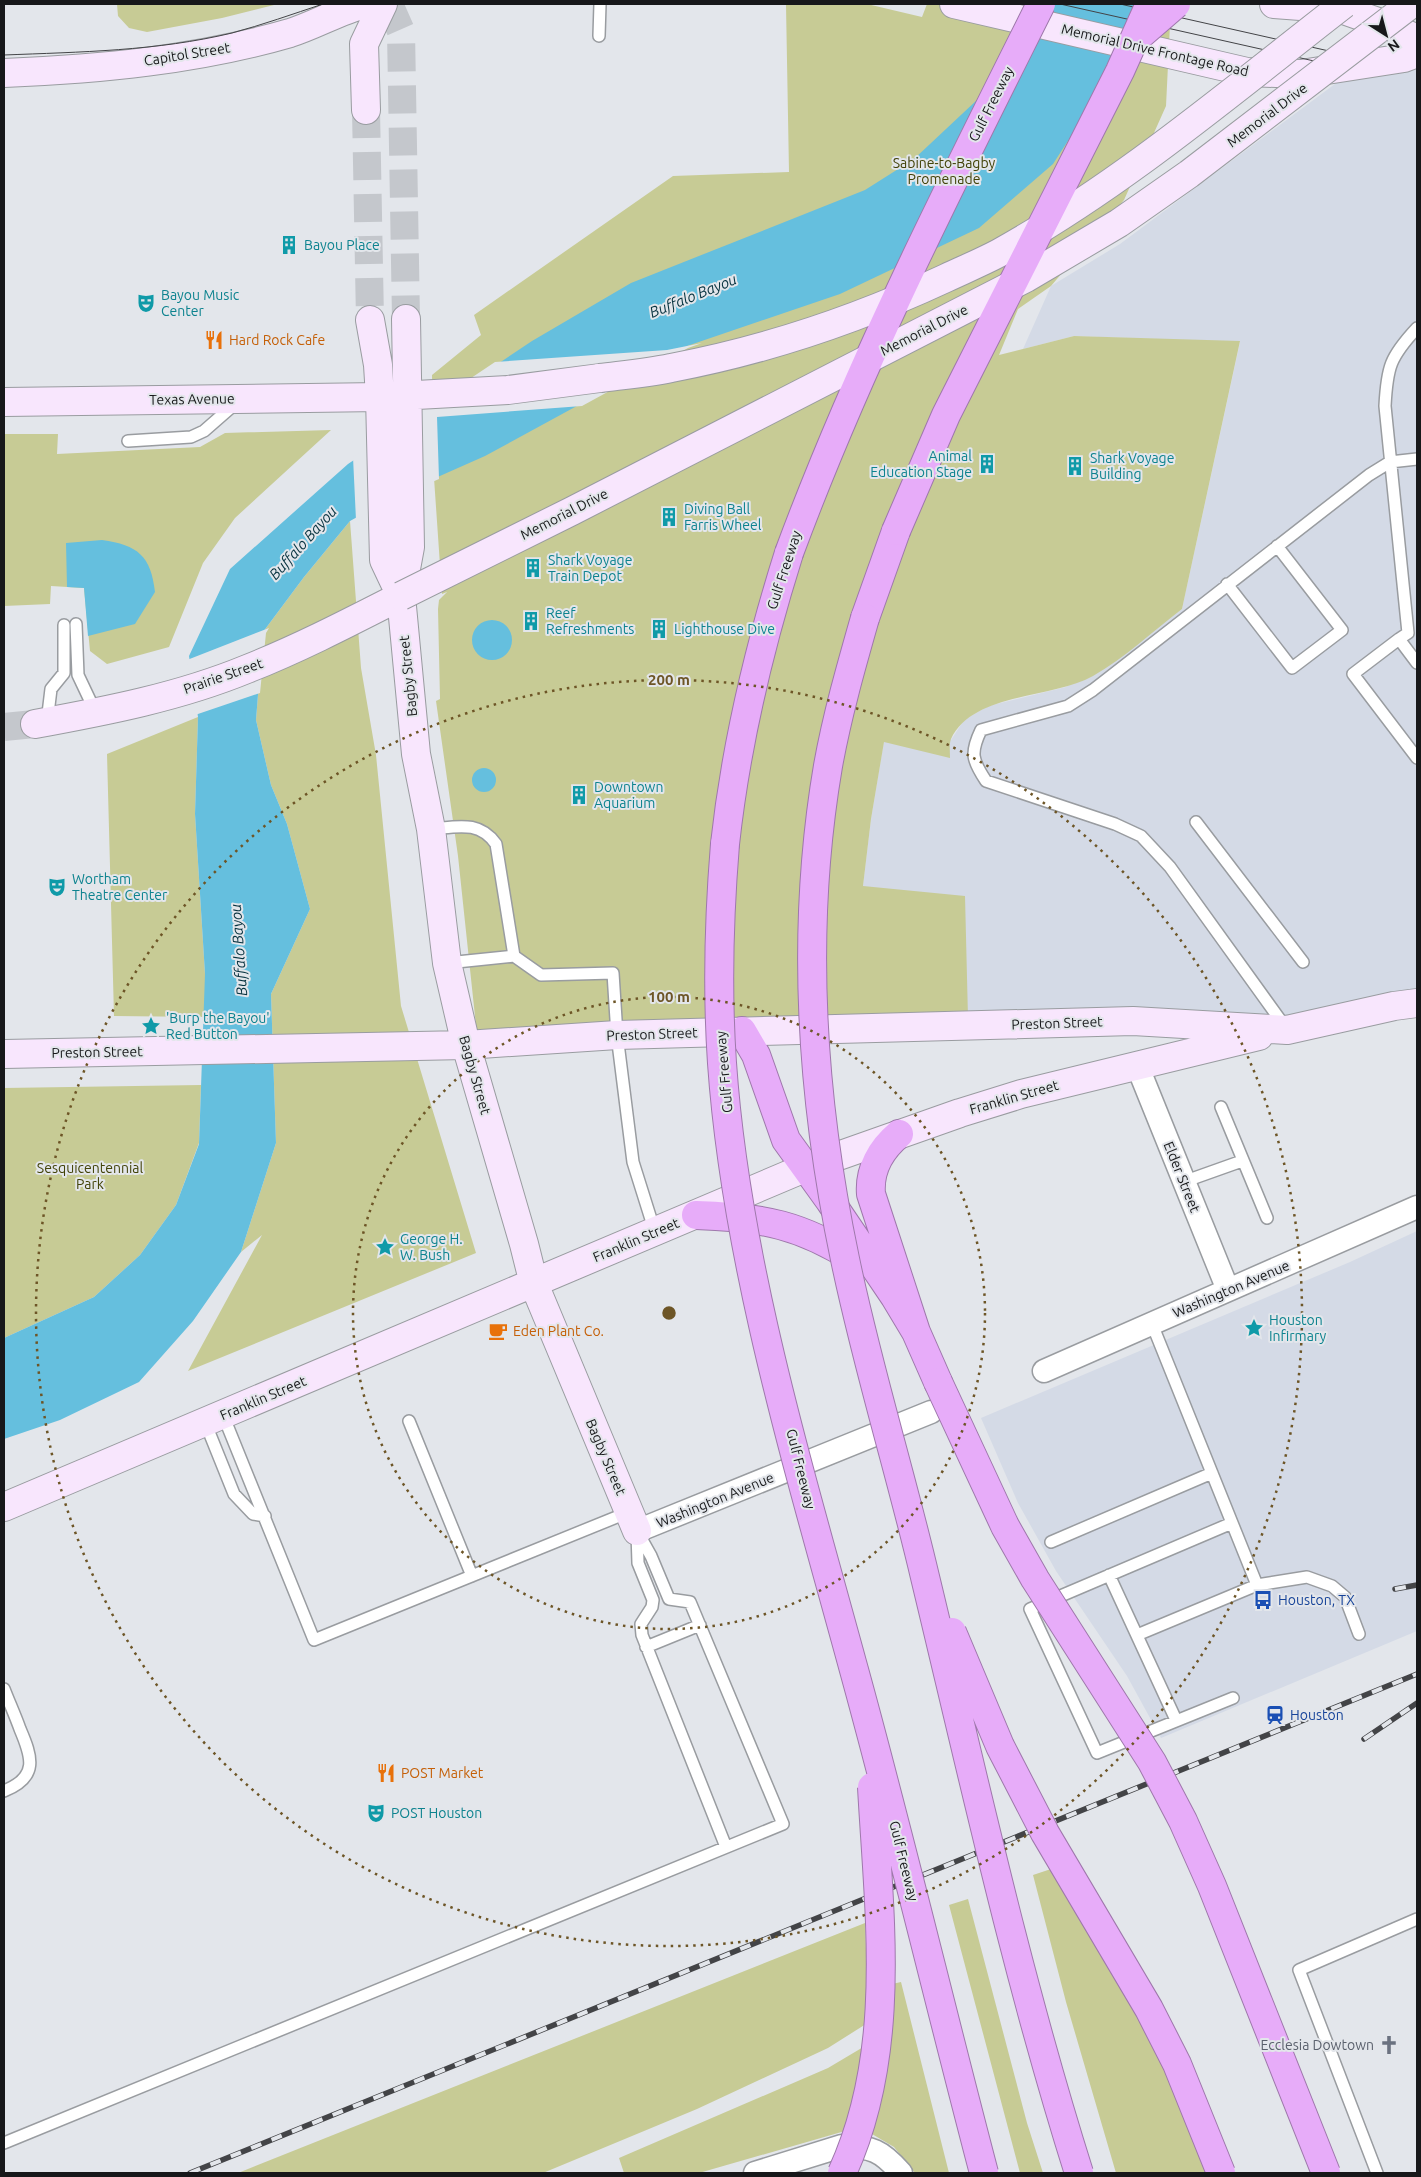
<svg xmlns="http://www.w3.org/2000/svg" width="1421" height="2177" font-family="Ubuntu,sans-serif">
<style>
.built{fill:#d4dae6}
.green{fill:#c7cb95}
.water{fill:#65bfde}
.pier{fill:#e3e6eb}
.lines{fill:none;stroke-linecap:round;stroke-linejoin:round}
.secondary-tunnel{stroke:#c4c7cc;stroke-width:28;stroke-dasharray:28 14;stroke-linecap:butt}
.lane-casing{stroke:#999ca0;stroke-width:14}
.street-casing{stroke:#999ca0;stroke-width:25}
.secondary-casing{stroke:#999ca0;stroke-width:30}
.highway-casing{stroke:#9e78ab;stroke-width:30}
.lane{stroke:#fff;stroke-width:11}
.street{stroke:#fff;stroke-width:22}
.secondary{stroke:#f8e6fd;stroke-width:28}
.highway{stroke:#e7acf9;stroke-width:28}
.tram{stroke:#434447;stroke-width:1}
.rail-casing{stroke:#434447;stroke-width:5.5}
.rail{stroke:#e3e6eb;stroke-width:4;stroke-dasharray:11;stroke-linecap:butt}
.secondary-bridge-casing{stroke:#999ca0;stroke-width:30;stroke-linecap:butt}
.highway-bridge-casing{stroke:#9e78ab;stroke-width:30;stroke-linecap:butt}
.secondary-bridge{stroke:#f8e6fd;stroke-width:28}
.highway-bridge{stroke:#e7acf9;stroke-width:28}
.ring{fill:none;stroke:#6d5526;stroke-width:2.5;stroke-dasharray:2.5 5}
.labels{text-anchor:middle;stroke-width:4;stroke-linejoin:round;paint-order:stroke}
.street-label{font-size:14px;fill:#17181a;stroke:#e3e6eb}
.park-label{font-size:14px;fill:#424308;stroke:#e3e6eb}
.culture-label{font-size:14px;fill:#0d838f;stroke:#e3e6eb;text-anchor:start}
.food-label{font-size:14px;fill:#c56008;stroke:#e3e6eb;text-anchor:start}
.transit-label{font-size:14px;fill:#164399;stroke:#e3e6eb;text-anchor:start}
.worship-label{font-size:14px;fill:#5b616d;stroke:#e3e6eb;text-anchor:end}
.water-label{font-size:15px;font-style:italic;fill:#06323f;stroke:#e3e6eb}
.centre{fill:#6d5526;stroke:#e3e6eb;stroke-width:2.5}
.ring-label{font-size:15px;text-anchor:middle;font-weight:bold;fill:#6d5526;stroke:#e3e6eb;stroke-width:4;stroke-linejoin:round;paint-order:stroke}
</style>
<rect width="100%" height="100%" fill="#e3e6eb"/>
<path class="built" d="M1417,60V990L1400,991L1289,1015L968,1018L863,886L871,819L884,741L951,740L964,720L988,706L1066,687L1182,609L1240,342L1074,336L1023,349L1051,286L1120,244L1343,78Z
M1417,1231V1631L1161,1738L1127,1676L1056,1571L1018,1503L981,1418L1350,1262Z"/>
<path class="green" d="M117,4H278L222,18L147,32L129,28L118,16Z
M773,4H867L922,17L927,4H1171L1166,106L1124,200L1051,286L1018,309L999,355L1074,336L1240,341L1182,609C1153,631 1125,658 1093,676C1052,699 973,692 951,739C949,744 950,752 950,758L884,742L871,819L863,886L965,896L968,1018L477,1035L458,856L436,701L440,699L438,609L439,600L447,592L442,594L434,478L432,375L481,335L474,315L673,176L789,172L786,5Z
M331,430L235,518L203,563L169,647L107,664L90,651L84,588L51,586L50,604L4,606V434H58L57,454L200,447L225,433Z
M350,521L361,668L376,755L401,1006L476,1253L188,1371L262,1235L241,1252L276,1143L271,994L310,909L287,824L271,785L256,720L263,632L304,577Z
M198,717L195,814L205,974V1017L114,1016L107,754Z
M201,1085L199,1143L176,1205L140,1255L94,1297L4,1338V1088Z
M1051,1869L1125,1990L1168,2072L1208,2173H1116L1066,2002L1033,1875Z
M968,1899L1027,2123L1043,2173H1020L949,1905Z
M865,1923L868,1999L866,2024L828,2048L697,2109L543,2173H238Z
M901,1982L949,2173H915L894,2147L872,2134L884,2076L892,1984Z
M865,2046L845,2131L699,2173H624L619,2158L828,2068Z"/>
<path class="water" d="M1032,4H1134L1095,99L1053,164L979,228L840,294L687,346L485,456L397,495L350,521L304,577L263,632L256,720L271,785L287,824L310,909L271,994L276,1143L241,1252L193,1321L139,1382L60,1420L4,1439V1338L94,1297L140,1255L176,1205L199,1144L205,974L195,814L198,717L189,656L230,569L348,464L532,341L631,283L865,190L914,159L978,99L1016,46Z
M102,540C138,545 151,556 155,592L135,624L88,636L84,588L67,587L66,543Z
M472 640a20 20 0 1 1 40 0a20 20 0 1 1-40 0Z
M472 780a12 12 0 1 1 24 0a12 12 0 1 1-24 0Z"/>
<path class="pier" d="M702,343L688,348L582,406L437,417L439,479L398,497L356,520L353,457L495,362L667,350Z
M269,628L266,633L260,693L195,715L187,660Z"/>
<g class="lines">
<path class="secondary-tunnel" d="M389,4L401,31L406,319
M366,110L370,320
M4,727L35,724"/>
<g class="lane-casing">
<path id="lane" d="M599,36L600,4
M1417,328C1390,357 1387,367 1385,406L1408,633L1399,639L1417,663
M128,441L191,437L204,431L236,403
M1227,584L1292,668L1342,630L1277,546
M76,624L78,675L96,713
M1399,639L1353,674L1417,758
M47,722L51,689L64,673V625
M1196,822L1303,962
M431,829C457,827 479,820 496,844L514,956
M447,963L514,956L541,975L613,973L617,1035L633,1162L655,1232
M1286,1028L1170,867L1141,836L1115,824L986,781C972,760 970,753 981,730L1068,706L1093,690L1369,475L1390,462L1417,459
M1221,1107L1267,1218
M1183,1182L1242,1161
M1152,1324L1257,1585
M223,1415L314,1640L629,1512
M409,1421L472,1576
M205,1422L234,1494L253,1514L265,1516
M1232,1523L1030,1609L1097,1753L1233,1698
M637,1533L638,1563L653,1600L652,1607L641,1624L642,1635L726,1847
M1051,1542L1212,1473
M1109,1575L1176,1720
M1137,1635L1257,1585L1307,1577L1332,1586L1345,1597L1359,1634
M646,1647L700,1625
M4,1689C9,1702 15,1715 20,1729C32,1757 39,1777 4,1791
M4,2143L783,1824L690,1602L669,1599L651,1556L637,1531
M1377,2173L1299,1970L1417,1919"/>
</g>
<g class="street-casing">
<path id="street" d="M1137,1065L1228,1290
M1044,1371L1417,1207
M637,1531L931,1412
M755,2173L842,2146C872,2147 881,2150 901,2173"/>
</g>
<g class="secondary-casing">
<path id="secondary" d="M954,4L1247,72L1301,74L1404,58L1417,53
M1274,4L1341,9L1389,26L1417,39
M4,73C100,69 197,60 290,33C315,25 339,11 364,4
M366,110L364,44L383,4
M406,319L410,547L401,596L416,754L431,829L447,963L466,1045L524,1244L534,1284L637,1531
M370,320L378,365L380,397L384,560L401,596
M4,402L380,397L508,390L600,378
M35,724C106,711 179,697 247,669C300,648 350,622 401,596
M4,1054L466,1045L617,1035L1133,1021L1287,1030L1394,1006L1417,1003
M4,1507L807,1167L960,1113L1021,1094L1259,1036"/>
</g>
<g class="highway-casing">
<path id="highway" d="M865,618L896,531
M725,844C736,744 759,648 789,553
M742,1031L756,1055L786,1140L830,1201L895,1297L916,1332
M899,1134C881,1149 869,1170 871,1194L916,1332L938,1382
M696,1215C762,1217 803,1225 859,1262"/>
</g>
<use href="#lane" class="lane"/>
<use href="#street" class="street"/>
<use href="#secondary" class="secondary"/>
<use href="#highway" class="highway"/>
<path class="tram" d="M1060,4L1323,63
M1120,4L1329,51
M4,55C80,52 157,51 232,33C262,25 293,14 323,4"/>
<g class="rail-casing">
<path id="rail" d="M1395,1589L1417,1585
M1364,1739L1417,1703
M190,2173L1417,1674"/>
</g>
<use href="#rail" class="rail"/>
<g class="secondary-bridge-casing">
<path id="secondary-bridge" d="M600,378C624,375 648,373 671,368C766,350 858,319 946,278C963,270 982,262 999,253C1123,184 1233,90 1344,4
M401,596L572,511L1026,278L1119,223L1189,174L1411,4"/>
</g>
<g class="highway-bridge-casing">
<path id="highway-bridge" d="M1139,36L1176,4
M896,531L946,415L1120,71L1150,4
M789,553C859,364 951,184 1041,4
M865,618C851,667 837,716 828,766C800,930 811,1097 845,1259C867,1366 900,1470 925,1577C973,1776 1017,1977 1079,2173
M725,844C719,917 717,990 722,1063C736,1265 801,1475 854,1670C900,1837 940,2006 984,2173
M938,1382L1005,1526L1035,1579L1152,1762L1183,1821L1212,1886L1326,2173
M952,1632L1000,1746L1045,1833L1149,2009L1177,2064L1221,2173
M842,2173C898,2051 879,1916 872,1787"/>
</g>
<use href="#secondary-bridge" class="secondary-bridge"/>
<use href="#highway-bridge" class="highway-bridge"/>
</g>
<g class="ring">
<circle cx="669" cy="1313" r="316"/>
<circle cx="669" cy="1313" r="633"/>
</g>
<defs>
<g id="building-bare" transform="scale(1.5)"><path d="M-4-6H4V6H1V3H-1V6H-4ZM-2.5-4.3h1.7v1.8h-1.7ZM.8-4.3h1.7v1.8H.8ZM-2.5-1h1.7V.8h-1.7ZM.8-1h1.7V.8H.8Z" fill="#0f9aa8" stroke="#e3e6eb" stroke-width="2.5" paint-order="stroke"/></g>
<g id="theatre-bare" transform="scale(1.5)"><path d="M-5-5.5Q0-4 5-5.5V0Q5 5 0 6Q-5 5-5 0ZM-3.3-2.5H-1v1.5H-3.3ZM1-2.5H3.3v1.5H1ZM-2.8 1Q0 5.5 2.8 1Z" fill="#0f9aa8" stroke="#e3e6eb" stroke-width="2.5" paint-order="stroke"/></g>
<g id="restaurant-bare" transform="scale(1.5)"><path d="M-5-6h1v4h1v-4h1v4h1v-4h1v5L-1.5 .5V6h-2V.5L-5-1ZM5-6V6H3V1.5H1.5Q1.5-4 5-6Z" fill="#e8710a" stroke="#e3e6eb" stroke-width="2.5" paint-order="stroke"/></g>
<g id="sight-bare" transform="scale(1.5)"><path d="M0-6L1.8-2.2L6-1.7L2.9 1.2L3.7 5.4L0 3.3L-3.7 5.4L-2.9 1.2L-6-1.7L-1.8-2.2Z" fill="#0f9aa8" stroke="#e3e6eb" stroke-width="2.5" paint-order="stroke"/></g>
<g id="cafe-bare" transform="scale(1.5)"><path d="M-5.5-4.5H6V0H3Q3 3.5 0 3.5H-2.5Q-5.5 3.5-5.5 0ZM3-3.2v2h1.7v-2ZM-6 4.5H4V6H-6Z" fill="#e8710a" stroke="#e3e6eb" stroke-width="2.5" paint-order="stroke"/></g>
<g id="bus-bare" transform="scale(1.5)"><path d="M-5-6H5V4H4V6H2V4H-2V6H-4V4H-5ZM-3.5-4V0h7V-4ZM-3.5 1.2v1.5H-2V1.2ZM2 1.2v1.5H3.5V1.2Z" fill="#1a4fb4" stroke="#e3e6eb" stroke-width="2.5" paint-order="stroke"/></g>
<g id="station-bare" transform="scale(1.5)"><path d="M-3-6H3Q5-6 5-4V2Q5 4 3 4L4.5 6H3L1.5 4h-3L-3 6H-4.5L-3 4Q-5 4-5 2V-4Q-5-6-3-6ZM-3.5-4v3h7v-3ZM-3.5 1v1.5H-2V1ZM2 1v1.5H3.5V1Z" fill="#1a4fb4" stroke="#e3e6eb" stroke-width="2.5" paint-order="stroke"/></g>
<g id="church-bare" transform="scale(1.5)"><path d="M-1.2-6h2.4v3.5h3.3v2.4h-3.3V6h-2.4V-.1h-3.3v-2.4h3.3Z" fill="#6b7280" stroke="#e3e6eb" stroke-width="2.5" paint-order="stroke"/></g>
</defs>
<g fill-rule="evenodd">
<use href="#building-bare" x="289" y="245"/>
<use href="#theatre-bare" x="146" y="303"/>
<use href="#restaurant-bare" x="214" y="340"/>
<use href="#building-bare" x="987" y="464"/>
<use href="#building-bare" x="1075" y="466"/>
<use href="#building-bare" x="669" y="517"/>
<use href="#building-bare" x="533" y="568"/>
<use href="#building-bare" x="531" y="621"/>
<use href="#building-bare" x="659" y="629"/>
<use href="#building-bare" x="579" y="795"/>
<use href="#theatre-bare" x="57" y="887"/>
<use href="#sight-bare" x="151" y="1026"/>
<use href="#sight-bare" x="385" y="1247"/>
<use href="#sight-bare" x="1254" y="1328"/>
<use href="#cafe-bare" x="498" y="1331"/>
<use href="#bus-bare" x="1263" y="1600"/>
<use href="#station-bare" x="1275" y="1715"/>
<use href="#restaurant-bare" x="386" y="1773"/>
<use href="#theatre-bare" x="376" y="1813"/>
<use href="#church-bare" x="1389" y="2045"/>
</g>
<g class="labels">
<g class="street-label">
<text transform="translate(1155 50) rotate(13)" y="5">Memorial Drive Frontage Road</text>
<text transform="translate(187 54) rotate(-9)" y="5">Capitol Street</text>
<text transform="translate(991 104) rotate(-63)" y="5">Gulf Freeway</text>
<text transform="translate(1267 115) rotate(-37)" y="5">Memorial Drive</text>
<text transform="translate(924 330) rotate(-27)" y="5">Memorial Drive</text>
<text transform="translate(192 399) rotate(-1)" y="5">Texas Avenue</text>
<text transform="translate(564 514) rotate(-27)" y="5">Memorial Drive</text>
<text transform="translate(784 570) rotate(-72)" y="5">Gulf Freeway</text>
<text transform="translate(223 676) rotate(-19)" y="5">Prairie Street</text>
<text transform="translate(408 676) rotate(-96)" y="5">Bagby Street</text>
<text transform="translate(1057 1023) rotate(-2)" y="5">Preston Street</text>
<text transform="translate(652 1034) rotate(-2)" y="5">Preston Street</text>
<text transform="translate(97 1052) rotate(-1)" y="5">Preston Street</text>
<text transform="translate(724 1072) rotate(-95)" y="5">Gulf Freeway</text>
<text transform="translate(475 1075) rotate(74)" y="5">Bagby Street</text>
<text transform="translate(1014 1097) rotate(-16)" y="5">Franklin Street</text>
<text transform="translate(1182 1177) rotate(68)" y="5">Elder Street</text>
<text transform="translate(636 1240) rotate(-23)" y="5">Franklin Street</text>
<text transform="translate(1231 1289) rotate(-23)" y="5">Washington Avenue</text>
<text transform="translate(263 1398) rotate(-23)" y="5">Franklin Street</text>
<text transform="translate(606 1457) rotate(67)" y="5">Bagby Street</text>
<text transform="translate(801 1469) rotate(76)" y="5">Gulf Freeway</text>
<text transform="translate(715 1500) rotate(-22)" y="5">Washington Avenue</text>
<text transform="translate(904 1861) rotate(76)" y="5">Gulf Freeway</text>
</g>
<g class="park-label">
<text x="944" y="168">Sabine-to-Bagby<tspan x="944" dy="16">Promenade</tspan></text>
<text x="90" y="1173">Sesquicentennial<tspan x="90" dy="16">Park</tspan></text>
</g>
<g class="culture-label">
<text x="304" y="250">Bayou Place</text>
<text x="161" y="300">Bayou Music<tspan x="161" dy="16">Center</tspan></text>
<text x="972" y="461" text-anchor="end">Animal<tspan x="972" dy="16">Education Stage</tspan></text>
<text x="1090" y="463">Shark Voyage<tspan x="1090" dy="16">Building</tspan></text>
<text x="684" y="514">Diving Ball<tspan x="684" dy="16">Farris Wheel</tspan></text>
<text x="548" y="565">Shark Voyage<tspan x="548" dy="16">Train Depot</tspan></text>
<text x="546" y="618">Reef<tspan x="546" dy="16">Refreshments</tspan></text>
<text x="674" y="634">Lighthouse Dive</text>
<text x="594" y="792">Downtown<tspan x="594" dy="16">Aquarium</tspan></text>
<text x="72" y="884">Wortham<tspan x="72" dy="16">Theatre Center</tspan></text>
<text x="166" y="1023">'Burp the Bayou'<tspan x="166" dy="16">Red Button</tspan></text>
<text x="400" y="1244">George H.<tspan x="400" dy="16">W. Bush</tspan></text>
<text x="1269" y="1325">Houston<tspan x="1269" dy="16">Infirmary</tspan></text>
<text x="391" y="1818">POST Houston</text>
</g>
<g class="food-label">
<text x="229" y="345">Hard Rock Cafe</text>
<text x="513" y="1336">Eden Plant Co.</text>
<text x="401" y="1778">POST Market</text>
</g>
<g class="transit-label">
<text x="1278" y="1605">Houston, TX</text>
<text x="1290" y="1720">Houston</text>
</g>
<g class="worship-label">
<text x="1374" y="2050">Ecclesia Dowtown</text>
</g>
<g class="water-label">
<text transform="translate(693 296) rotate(-22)" y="5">Buffalo Bayou</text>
<text transform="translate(303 543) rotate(-48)" y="5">Buffalo Bayou</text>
<text transform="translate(239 950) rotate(-94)" y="5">Buffalo Bayou</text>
</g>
</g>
<circle cx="669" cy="1313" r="8" class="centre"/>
<g class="ring-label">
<text x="669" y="685">200 m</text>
<text x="669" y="1002">100 m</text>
</g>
<rect width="1421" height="2177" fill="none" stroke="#17181a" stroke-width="10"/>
<g transform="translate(1386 35) rotate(144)" stroke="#e3e6eb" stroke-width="4" paint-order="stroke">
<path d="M0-4L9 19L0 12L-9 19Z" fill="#17181a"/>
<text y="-8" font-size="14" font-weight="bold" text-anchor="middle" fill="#17181a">N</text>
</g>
</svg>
